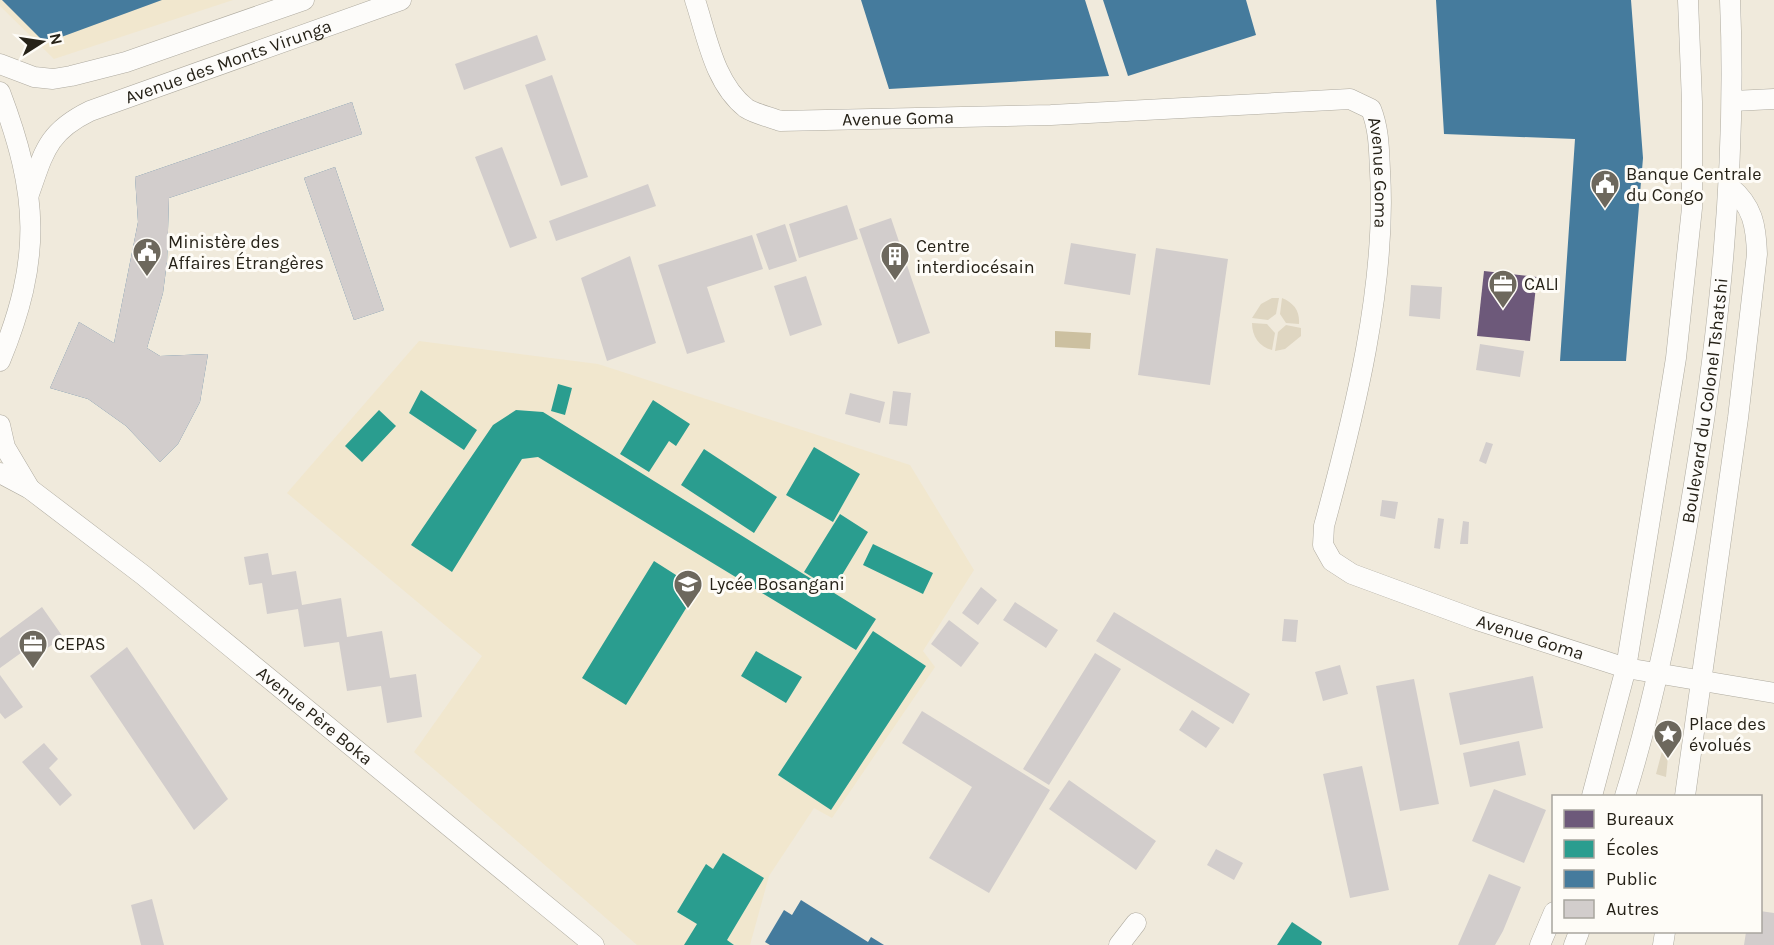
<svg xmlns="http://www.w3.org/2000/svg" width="1774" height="945" font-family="Karla,sans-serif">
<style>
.built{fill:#f1e7ce}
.green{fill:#dfd6c1}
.water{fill:#ccc0a0}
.offices{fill:#6d597a}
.schools{fill:#2a9d8f}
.public{fill:#457b9d}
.building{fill:#d2cdcc}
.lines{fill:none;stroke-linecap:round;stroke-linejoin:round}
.minor-casing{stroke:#aeaa9f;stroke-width:21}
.minor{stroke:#fdfcfa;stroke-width:20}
.labels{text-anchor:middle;stroke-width:6;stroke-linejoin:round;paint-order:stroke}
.street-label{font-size:18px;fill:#262218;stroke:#fefcf7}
.poi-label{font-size:18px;fill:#262218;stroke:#fefcf7;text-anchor:start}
</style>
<rect width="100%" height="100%" fill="#f0eadc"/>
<path class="built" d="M0,0H233L54,59L0,6Z
M419,341L598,364L910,465L974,570L923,651L935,667L832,818L814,808L769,876L750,945H637L414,752L482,656L287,493Z"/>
<path class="green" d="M1272,298H1279L1276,314L1268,320L1252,318L1261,304Z
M1282,298C1294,303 1300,311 1299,324L1286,323L1280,314Z
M1252,323L1267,324L1275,333L1272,350C1259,347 1252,336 1252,323Z
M1286,325L1301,328V336L1285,349L1275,351L1278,332Z
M1669,725L1671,728L1666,777L1656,774Z"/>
<path class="water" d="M1055,331L1091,333L1090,349L1055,347Z"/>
<path class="offices" d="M1484,271L1537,277L1530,341L1477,336Z"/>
<path class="schools" d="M558,384L572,388L565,415L551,411Z
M421,390L477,430L464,450L409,413Z
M653,400L690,424L676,446L669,441L649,472L620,454Z
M379,410L396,426L362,462L345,446Z
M516,410L543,412L876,619L856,650L538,457L522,459L452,572L411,545L493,425Z
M814,447L860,474L833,522L786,495Z
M704,449L777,497L754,533L681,485Z
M840,514L868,532L833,590L804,572Z
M873,544L933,573L923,594L863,565Z
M654,561L698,589L626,705L582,678Z
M873,631L926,666L831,810L778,775Z
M756,651L802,677L786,703L741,676Z
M723,853L764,878L727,940L734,945H684L697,924L677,912L706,864L713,869Z
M1292,922L1322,942L1321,945H1277Z"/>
<path class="public" d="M2,0H162L45,43Z
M861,0H1085L1109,76L889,89Z
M1103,0H1246L1256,35L1128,76Z
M1436,0H1631L1643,158L1626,361H1560L1575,139L1444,134Z
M352,102L362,134L169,198L167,262L163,293L147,348L160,356L208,354L200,402L178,444L160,462L126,426L88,399L50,388L79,322L114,343L138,222L135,177Z
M335,167L384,310L354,320L304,178Z
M801,900L868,942L871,937L884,945H770L765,942L784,910L792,915Z"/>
<path class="building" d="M537,35L546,60L464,90L455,64Z
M552,75L588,177L561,186L525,85Z
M352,102L362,134L169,198L167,262L163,293L147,348L160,356L208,354L200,402L178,444L160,462L126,426L88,399L50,388L79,322L114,343L138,222L135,177Z
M502,147L537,238L510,248L475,157Z
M335,167L384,310L354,320L304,178Z
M648,184L656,206L556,241L549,221Z
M847,205L858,239L799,258L789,224Z
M891,218L930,333L898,344L859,229Z
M785,224L797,261L769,270L756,234Z
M752,235L763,269L707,287L725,342L687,354L658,265Z
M1071,243L1136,254L1130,295L1064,284Z
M1156,248L1228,259L1210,385L1138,375Z
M630,256L656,343L607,361L581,278Z
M806,276L822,325L790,336L774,286Z
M1411,285L1442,287L1440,319L1409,316Z
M1480,344L1524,351L1520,377L1476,370Z
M893,391L911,393L907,426L889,424Z
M850,393L885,402L880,423L845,414Z
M1486,442L1493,444L1486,464L1479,461Z
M1382,500L1398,502L1395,519L1380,516Z
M1438,518L1444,519L1440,549L1434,548Z
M1463,521L1469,522L1468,544H1460Z
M268,553L272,575L296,571L302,605L341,598L347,637L382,631L390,678L416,674L422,717L387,723L381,686L347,691L339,642L304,647L298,609L267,614L262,583L249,585L244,557Z
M981,587L997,600L978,625L962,613Z
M1015,602L1058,630L1046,648L1003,620Z
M42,607L63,637L46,649L39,640L0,668V638Z
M1114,612L1250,694L1233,724L1096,641Z
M1284,619L1298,620L1296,642L1282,641Z
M949,620L979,643L961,667L931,644Z
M127,647L228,799L194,830L90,676Z
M1095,653L1121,669L1049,785L1023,769Z
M1340,665L1348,694L1323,701L1315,672Z
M0,675L23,707L5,719L0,713Z
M1533,676L1543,728L1460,745L1449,693Z
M1414,679L1439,804L1400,811L1376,686Z
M1192,710L1220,728L1206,748L1179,730Z
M922,711L1050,790L989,893L929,858L972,787L902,743Z
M1519,741L1526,775L1470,787L1463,753Z
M44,743L58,759L49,768L72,795L60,806L22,762Z
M1362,766L1389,890L1350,898L1323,774Z
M1069,780L1156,841L1136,870L1049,809Z
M1494,789L1546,810L1524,863L1472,841Z
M1216,849L1243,863L1234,880L1207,865Z
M1489,874L1521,887L1503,931L1495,945H1458Z
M152,899L164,945H141L131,905Z
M1760,911L1774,913V945H1744L1746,932H1760Z"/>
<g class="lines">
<g class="minor-casing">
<g id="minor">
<path id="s1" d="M695,0C707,36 714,83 746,108C755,114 770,117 780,121L1051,115L1350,99L1371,109C1379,129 1379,149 1380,171C1387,285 1354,416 1324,526L1323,545L1332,561L1352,574L1477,620L1626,668L1774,693"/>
<path d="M0,64L34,77L53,79L71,76L126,62L304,0"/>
<path d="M0,92C39,195 42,259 0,361"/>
<path d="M1733,101L1774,99"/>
<path id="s2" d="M29,194C44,152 47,132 90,111L401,0"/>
<path d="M0,425L5,447L30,489"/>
<path id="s3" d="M0,473L30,489L143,575L594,945"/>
<path d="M1592,796L1626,668L1676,358L1692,208V102L1688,0"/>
<path id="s4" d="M1625,796C1657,693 1678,585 1695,478C1721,320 1737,160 1730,0"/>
<path d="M1685,796L1738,418L1757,254C1756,226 1753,206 1730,187"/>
<path d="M1119,945L1136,923"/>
<path d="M1540,945L1554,912"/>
<path d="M1574,945L1579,932"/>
<path d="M1663,945L1665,932"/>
</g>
</g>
<use href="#minor" class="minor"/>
</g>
<defs>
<g id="civic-pin" transform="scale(1.5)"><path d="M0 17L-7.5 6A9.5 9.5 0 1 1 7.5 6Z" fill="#6d685d" stroke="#fefcf7"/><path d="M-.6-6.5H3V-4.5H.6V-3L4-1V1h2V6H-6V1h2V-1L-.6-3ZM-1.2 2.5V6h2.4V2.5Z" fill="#fff"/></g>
<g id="building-pin" transform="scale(1.5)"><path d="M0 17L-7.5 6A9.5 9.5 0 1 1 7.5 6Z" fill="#6d685d" stroke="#fefcf7"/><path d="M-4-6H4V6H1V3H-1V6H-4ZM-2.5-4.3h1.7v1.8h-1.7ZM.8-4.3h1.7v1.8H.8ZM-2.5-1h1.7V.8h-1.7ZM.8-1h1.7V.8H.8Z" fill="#fff"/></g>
<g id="office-pin" transform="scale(1.5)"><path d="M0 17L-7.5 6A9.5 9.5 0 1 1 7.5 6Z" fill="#6d685d" stroke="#fefcf7"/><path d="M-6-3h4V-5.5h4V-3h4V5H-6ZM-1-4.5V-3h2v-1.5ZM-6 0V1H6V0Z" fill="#fff"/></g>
<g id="school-pin" transform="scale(1.5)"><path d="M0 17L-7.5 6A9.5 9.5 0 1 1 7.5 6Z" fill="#6d685d" stroke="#fefcf7"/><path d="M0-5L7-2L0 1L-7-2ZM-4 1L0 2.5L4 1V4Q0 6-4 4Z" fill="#fff"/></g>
<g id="sight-pin" transform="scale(1.5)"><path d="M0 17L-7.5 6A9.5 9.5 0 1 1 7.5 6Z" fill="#6d685d" stroke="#fefcf7"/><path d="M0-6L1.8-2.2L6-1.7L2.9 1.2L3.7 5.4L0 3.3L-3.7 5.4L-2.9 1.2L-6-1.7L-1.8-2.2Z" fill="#fff"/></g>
</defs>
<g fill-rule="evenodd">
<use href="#civic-pin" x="1605" y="184"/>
<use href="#civic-pin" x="147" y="252"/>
<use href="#building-pin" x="895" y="256"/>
<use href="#office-pin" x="1503" y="284"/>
<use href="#school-pin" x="688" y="584"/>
<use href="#office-pin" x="33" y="644"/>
<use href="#sight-pin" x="1668" y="734"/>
</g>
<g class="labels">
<g class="street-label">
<text dy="6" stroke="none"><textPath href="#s2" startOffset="254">Avenue des Monts Virunga</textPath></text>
<text dy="6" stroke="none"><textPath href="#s1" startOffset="276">Avenue Goma</textPath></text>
<text dy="6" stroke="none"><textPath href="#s1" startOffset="816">Avenue Goma</textPath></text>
<text dy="6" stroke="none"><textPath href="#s4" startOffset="404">Boulevard du Colonel Tshatshi</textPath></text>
<text dy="6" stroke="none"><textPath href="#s1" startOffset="1426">Avenue Goma</textPath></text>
<text dy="6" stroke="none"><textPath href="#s3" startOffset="398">Avenue Père Boka</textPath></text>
</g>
<g class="poi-label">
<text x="1626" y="180">Banque Centrale<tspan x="1626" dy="21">du Congo</tspan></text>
<text x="168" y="248">Ministère des<tspan x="168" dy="21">Affaires Étrangères</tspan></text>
<text x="916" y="252">Centre<tspan x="916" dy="21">interdiocésain</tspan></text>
<text x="1524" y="290">CALI</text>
<text x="709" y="590">Lycée Bosangani</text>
<text x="54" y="650">CEPAS</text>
<text x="1689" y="730">Place des<tspan x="1689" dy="21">évolués</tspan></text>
</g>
</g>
<rect x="1552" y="795" width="210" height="138" fill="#fefcf7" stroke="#a8a59e" stroke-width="1.5"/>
<rect x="1564" y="810" width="30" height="18" fill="#6d597a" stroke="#a8a59e" stroke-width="1.5"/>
<text x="1606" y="825" font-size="18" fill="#262218">Bureaux</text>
<rect x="1564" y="840" width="30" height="18" fill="#2a9d8f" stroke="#a8a59e" stroke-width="1.5"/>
<text x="1606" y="855" font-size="18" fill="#262218">Écoles</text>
<rect x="1564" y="870" width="30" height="18" fill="#457b9d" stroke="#a8a59e" stroke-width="1.5"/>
<text x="1606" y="885" font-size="18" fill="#262218">Public</text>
<rect x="1564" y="900" width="30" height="18" fill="#d2cdcc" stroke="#a8a59e" stroke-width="1.5"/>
<text x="1606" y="915" font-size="18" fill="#262218">Autres</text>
<g transform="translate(42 42) rotate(78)" stroke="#fefcf7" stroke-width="4.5" paint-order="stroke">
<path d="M0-4.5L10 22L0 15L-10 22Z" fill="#262218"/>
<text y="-9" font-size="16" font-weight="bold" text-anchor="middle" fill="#262218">N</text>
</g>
</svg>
